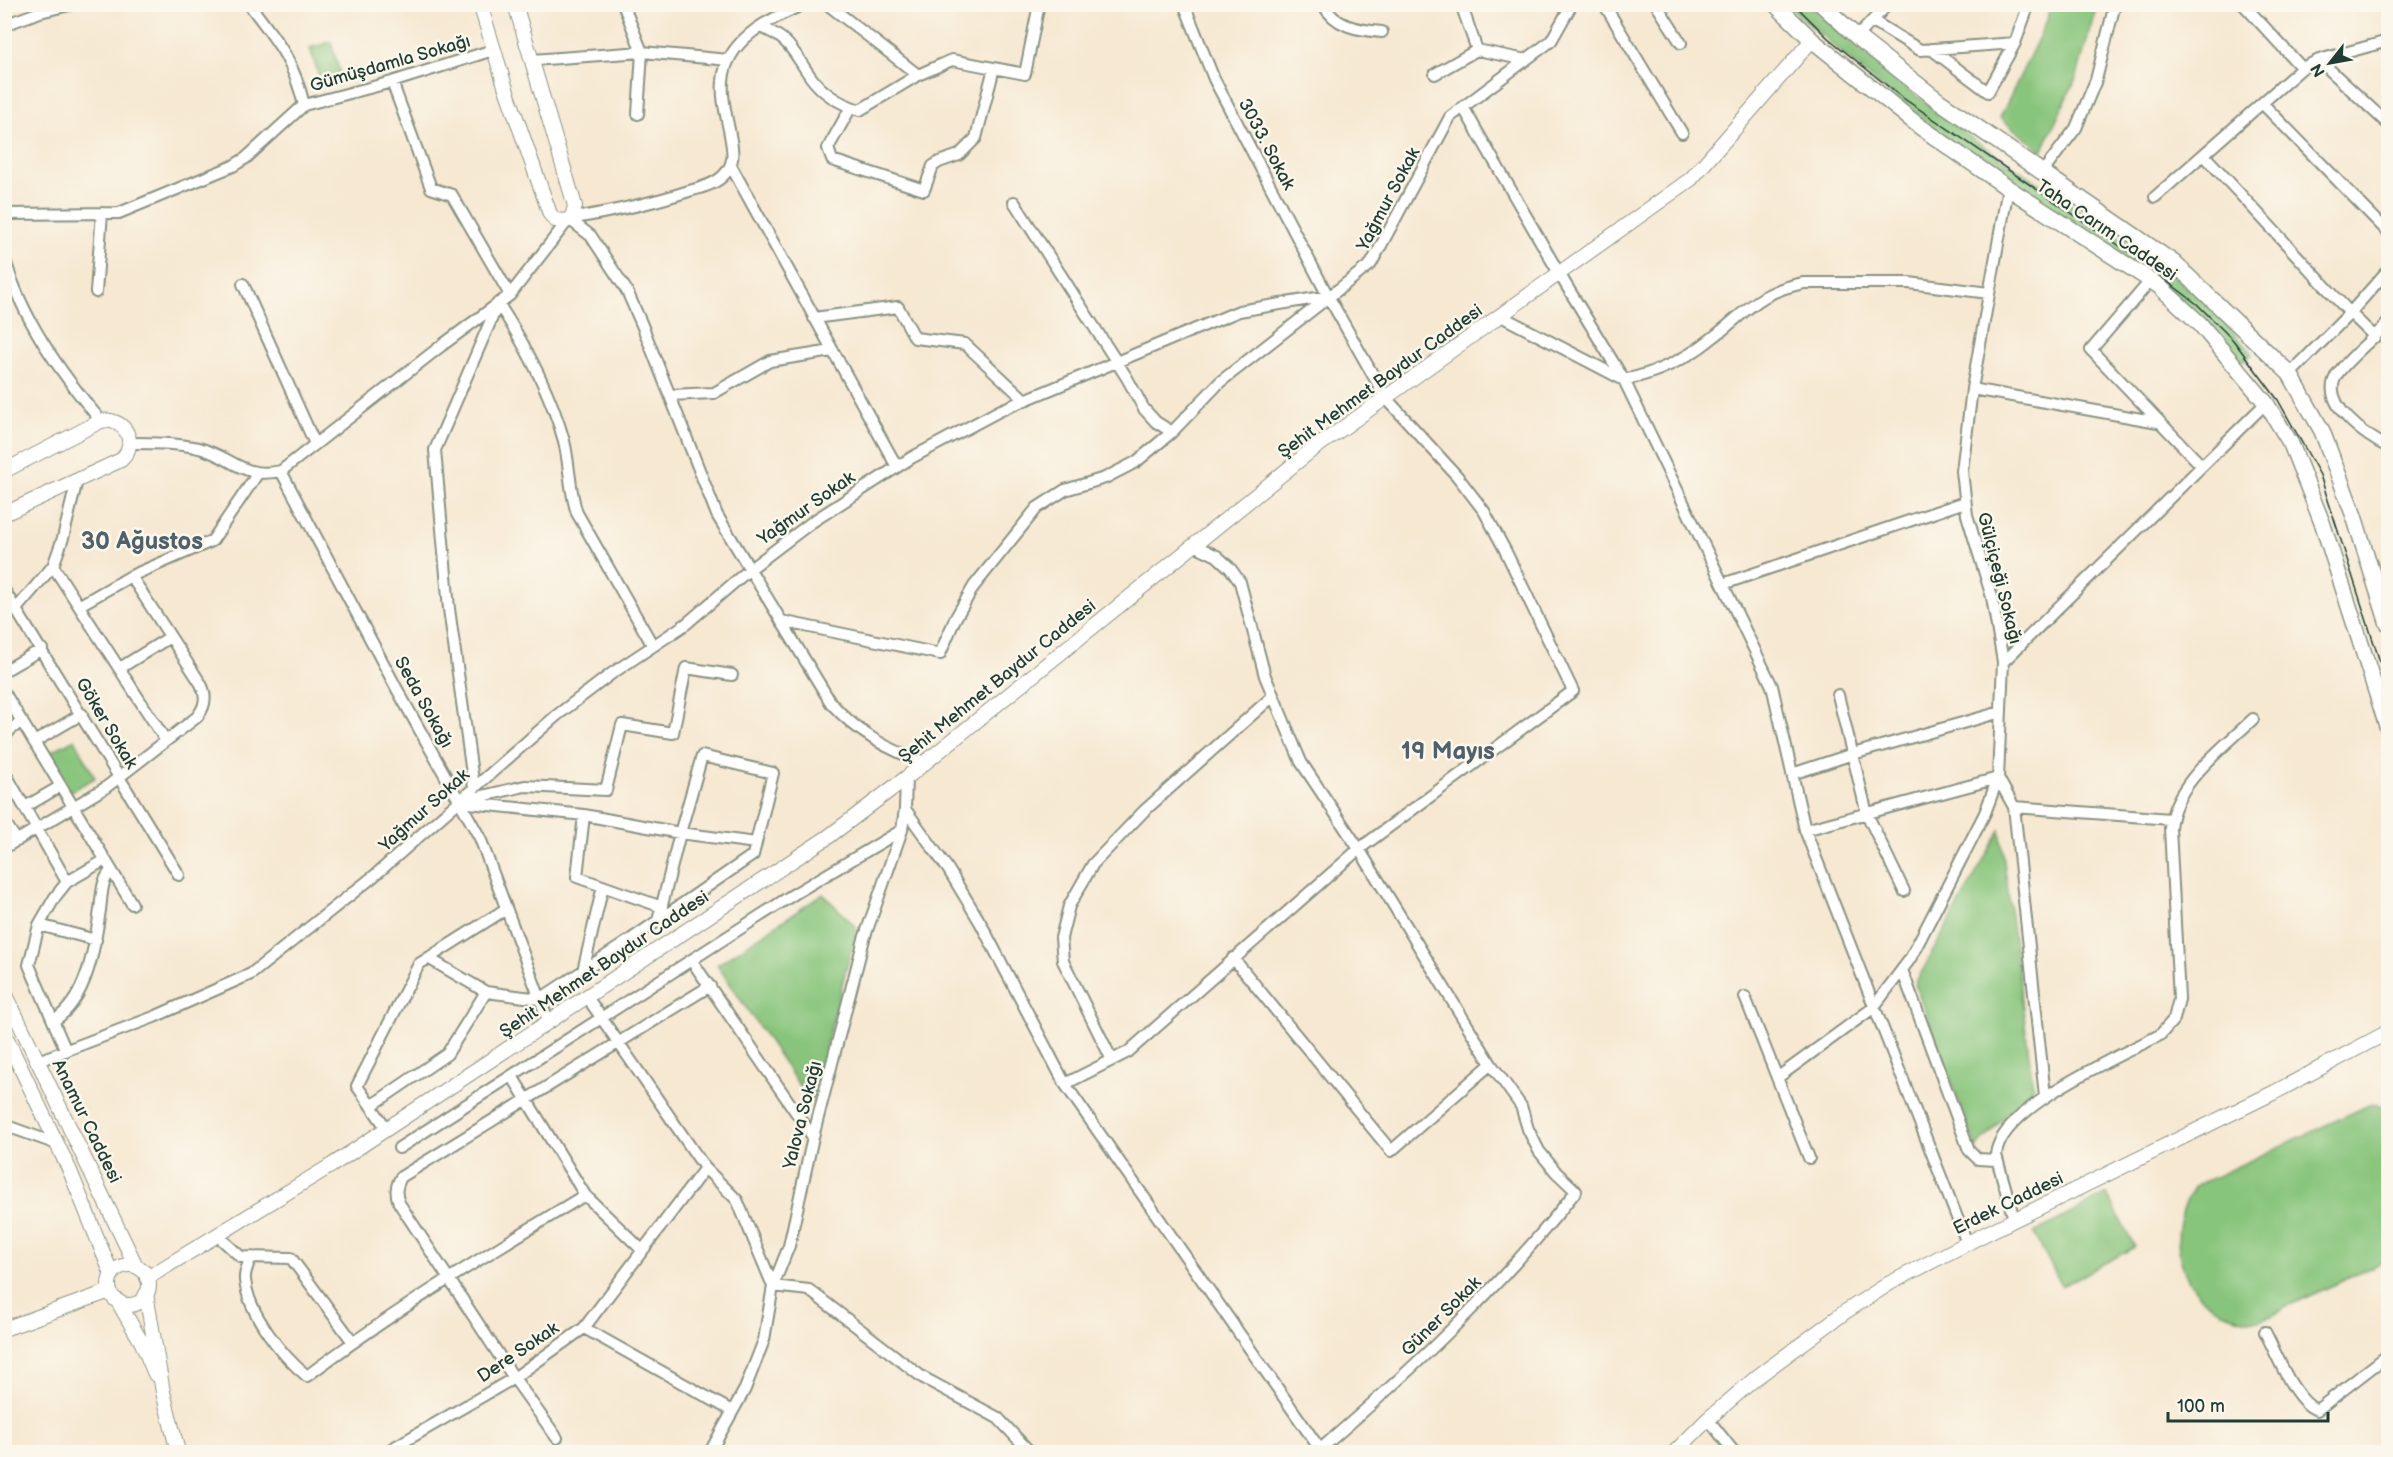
<svg xmlns="http://www.w3.org/2000/svg" width="2393" height="1457" font-family="'Balsamiq Sans',sans-serif">
<style>
.green{fill:#88c57b;stroke:#548158;stroke-width:1.5}
.lines{fill:none;stroke-linecap:round;stroke-linejoin:round}
.minor-casing{stroke:#8a9282;stroke-width:14}
.tertiary-casing{stroke:#8a9282;stroke-width:16}
.secondary-casing{stroke:#8a9282;stroke-width:18}
.minor{stroke:#fff;stroke-width:10}
.tertiary{stroke:#fff;stroke-width:14}
.secondary{stroke:#fff;stroke-width:15}
.tram{stroke:#1f3d34;stroke-width:1.5}
.labels{text-anchor:middle;stroke-width:5;stroke-linejoin:round;paint-order:stroke}
.street-label{font-size:18px;fill:#1f3d34;stroke:#fbf7ec}
.district-label{font-size:24px;font-weight:bold;fill:#51616b;stroke:#fbf7ec}
</style>
<rect width="100%" height="100%" fill="#fbf7ec"/>
<filter id="ink" filterUnits="userSpaceOnUse"><feTurbulence type="fractalNoise" baseFrequency=".0167" numOctaves="2"/><feDisplacementMap in="SourceGraphic" scale="12" xChannelSelector="R" yChannelSelector="G"/><feConvolveMatrix kernelMatrix="1 2 1 2 8 2 1 2 1" color-interpolation-filters="sRGB"/></filter>
<filter id="wash" filterUnits="userSpaceOnUse"><feTurbulence type="fractalNoise" baseFrequency=".008" numOctaves="4" result="noise"/><feDisplacementMap in="SourceGraphic" scale="24" xChannelSelector="R" yChannelSelector="G"/><feGaussianBlur stdDeviation="1.35" result="paint"/><feColorMatrix in="noise" values="0 0 0 0 0 0 0 0 0 0 0 0 0 0 0 0 0 1.4 0 .05"/><feComposite in="paint" operator="in"/></filter>
<g filter="url(#wash)">
<rect width="100%" height="100%" fill="#f6e8d1"/>
<path class="green" d="M1787,5H1808L1887,73L1967,135L2168,270L2216,312L2252,354L2243,362L2205,319L1936,130L1873,80Z
M2050,5H2097L2077,76L2042,151L2000,118L2047,20Z
M331,42L342,80L322,86L310,48Z
M75,739L95,778L69,792L48,753Z
M2000,830L2033,1086L1976,1148L1915,984Z
M823,894L857,928L811,1103L717,965Z
M2371,1104L2388,1107V1259C2358,1274 2327,1288 2296,1302C2284,1308 2271,1316 2259,1320C2249,1322 2233,1316 2223,1312C2174,1288 2166,1229 2195,1186Z
M2107,1194L2135,1247L2062,1286L2034,1233Z"/>
</g>
<g filter="url(#ink)">
<g class="lines">
<g class="minor-casing">
<path id="minor" d="M249,4C277,41 293,59 304,105
M623,4L642,52L638,114
M827,4L918,75
M1323,4C1335,27 1358,30 1382,32
M1461,4L1477,50L1526,60
M1604,4L1682,133
M1656,4L1681,43
M2243,4L2302,68
M1873,21L1920,50L2015,43L2029,4
M4,25L40,12L74,4
M760,27C790,38 793,52 810,76C822,93 840,104 860,110L918,75L952,60L1025,74L1039,4
M1857,37L1888,4
M1931,49L1988,92L2015,43
M532,60L642,52L729,60
M2319,60L2388,124
M1435,74L1477,50
M392,82L431,188L452,195L510,295
M2262,103L2388,232
M851,107L828,148L832,160L924,190L933,166L939,162L959,155L976,138L994,68
M1463,107L1560,275L1624,380L1772,686L1805,830L1967,1243
M2204,155L2350,313L2375,337
M731,166L897,467
M2042,173L2076,128L2096,80L2115,4
M2155,197L2302,68L2319,60L2388,41
M1014,202L1127,378L1144,409L1156,422L1172,432
M4,214L119,213L233,166L246,158L304,105L392,82L493,50
M569,219L591,236L627,291L642,325L717,515L831,703C858,733 888,751 926,762
M4,256C21,318 60,372 101,421
M2151,280L2091,350L2202,466
M243,284L315,444
M96,292L102,213
M498,303C526,346 550,391 564,441C570,465 569,490 577,513L653,646
M1501,316L1624,380C1657,373 1685,360 1711,339C1747,312 1757,292 1804,283H1909L1989,293
M814,318L898,307L915,338L965,344L1025,400
M2388,323C2376,336 2344,362 2336,376C2320,404 2367,437 2388,447
M2290,374L2350,313L2388,270
M1972,389L2158,422
M670,395L714,393L770,361L832,351
M130,443C152,443 177,443 199,448C233,457 241,479 281,471L441,346L510,295L569,219C611,212 649,204 689,191C700,188 713,185 722,177C736,164 733,151 730,135C727,118 721,98 723,81C726,39 771,18 805,4
M281,471L398,691L480,838L549,1023
M1194,545L1217,556L1230,568L1240,582L1265,676L1301,762L1359,849L1491,1064L1521,1106L1528,1129L1539,1151L1556,1172L1576,1191C1500,1288 1410,1372 1317,1452
M53,566L166,741
M131,576L212,541L258,473
M1723,584L1965,502
M4,590L179,875
M17,608L53,566L63,538L77,480
M781,621L940,654L955,619L974,586L1037,508L1065,490L1105,478L1136,462L1172,432L1220,382L1371,264L1450,117L1551,41L1572,4
M2003,662L2266,403
M120,668L170,637
M4,671L42,649
M4,692L132,904
M1838,695L1867,814L1904,891
M4,738L10,730L22,721
M34,742L82,714
M4,771L67,882L55,897L39,925L29,965L66,1051
M1792,774L1853,754L2001,712
M474,788L449,609L435,450L497,306
M461,801L525,786L606,790L622,725L673,733L686,668L732,675
M469,803L584,815L680,833L756,843
M25,807L61,786
M2014,807L2170,819
M905,809L948,869L980,922L1065,1084L1322,1452
M584,815L577,877L662,907
M4,821L17,841
M1805,830L1998,778L2014,807L2045,1096
M4,848L105,788L197,717C206,706 207,696 201,684L131,576L80,605
M67,882L105,860
M39,925L96,940
M428,958L486,992L540,999L627,942L753,855L773,773L702,756L680,833L658,921
M1233,958L1391,1151L1491,1064
M692,961L813,1137
M1902,970L1969,1150L1978,1159L1996,1160
M583,971L603,886
M587,997L705,1168L737,1200L773,1286L809,1290L922,1377L998,1418L1030,1452
M1745,997L1809,1158
M53,1021C87,1001 95,946 100,910C102,896 101,881 111,871
M1112,1060L1063,961L1061,938L1069,906L1093,864L1144,811L1273,696
M38,1061L154,1017L251,974L374,876L556,716L611,674L686,624L750,569L812,522L911,458L1001,410L1239,311L1328,296
M1777,1078L1873,1008L1910,959L1985,813L1998,778L2003,662L1992,597L1967,515L1962,471L1972,389L2008,188
M1065,1084L1128,1052L1359,849L1573,691L1505,550L1484,511L1457,476L1386,398L1328,296L1214,79L1184,4
M371,1106L447,1054L486,992
M4,1125L57,1144
M387,1129L357,1086L419,964L506,909
M399,1148L794,894L902,830
M585,1195L641,1249
M2014,1219L1996,1155C2000,1107 2120,1056 2160,1035L2174,1019L2179,999L2170,828C2174,783 2222,749 2253,719
M218,1236L241,1257L291,1258L353,1342
M251,1257C248,1264 244,1273 245,1280C248,1313 282,1356 307,1376C396,1309 491,1252 585,1195L512,1076
M584,1328L732,1411
M2265,1332C2277,1354 2294,1402 2317,1410L2388,1355
M1708,1419L1734,1452
M557,1438L514,1378L399,1203C395,1193 396,1186 401,1177L710,986
M386,1452L514,1378L584,1328L705,1168
M710,1452L745,1389L764,1340L773,1286L789,1246L813,1137L864,939L902,830L905,809L906,778"/>
</g>
<g class="tertiary-casing">
<path id="tertiary" d="M480,4L505,86L550,214L555,220L566,221L572,217L575,206L515,4
M4,471L101,421C125,417 139,443 121,460L4,514
M4,991L136,1266
M4,1033L70,1171L112,1275
M109 1285a20 20 0 1 1 40 0a20 20 0 1 1-40 0Z
M147,1278L332,1165L828,837L906,778L1308,453L1691,179L1812,40
M146,1294L163,1392L178,1452
M117,1300L142,1343L155,1374
M4,1329L110,1291
M1675,1452L1708,1419L1757,1377L1845,1312L1890,1283L1987,1233L2275,1092L2388,1032"/>
</g>
<g class="secondary-casing">
<path id="secondary" d="M1775,4L1812,40L1919,126L2008,188L2159,286L2200,324L2266,403L2291,444L2323,525L2388,729
M1821,4L1857,37L1939,101L2174,263L2290,374L2322,431L2354,516L2388,624"/>
</g>
<use href="#minor" class="minor"/>
<use href="#tertiary" class="tertiary"/>
<use href="#secondary" class="secondary"/>
<path class="tram" d="M1794,4L1828,38L1900,96L2130,253L2197,304L2233,340L2278,400L2320,475L2388,687"/>
</g>
</g>
<g class="labels">
<g class="street-label">
<text transform="translate(390 63) rotate(-16)" y="6">Gümüşdamla Sokağı</text>
<text transform="translate(1267 144) rotate(62)" y="6">3033. Sokak</text>
<text transform="translate(1388 199) rotate(-62)" y="6">Yağmur Sokak</text>
<text transform="translate(2107 230) rotate(34)" y="6">Taha Carım Caddesi</text>
<text transform="translate(1380 381) rotate(-36)" y="6">Şehit Mehmet Baydur Caddesi</text>
<text transform="translate(806 508) rotate(-35)" y="6">Yağmur Sokak</text>
<text transform="translate(2000 578) rotate(76)" y="6">Gülçiçeği Sokağı</text>
<text transform="translate(997 681) rotate(-39)" y="6">Şehit Mehmet Baydur Caddesi</text>
<text transform="translate(424 702) rotate(61)" y="6">Seda Sokağı</text>
<text transform="translate(107 723) rotate(59)" y="6">Göker Sokak</text>
<text transform="translate(424 810) rotate(-42)" y="6">Yağmur Sokak</text>
<text transform="translate(604 964) rotate(-34)" y="6">Şehit Mehmet Baydur Caddesi</text>
<text transform="translate(802 1115) rotate(-76)" y="6">Yalova Sokağı</text>
<text transform="translate(87 1121) rotate(64)" y="6">Anamur Caddesi</text>
<text transform="translate(2008 1203) rotate(-26)" y="6">Erdek Caddesi</text>
<text transform="translate(1441 1316) rotate(-45)" y="6">Güner Sokak</text>
<text transform="translate(518 1352) rotate(-34)" y="6">Dere Sokak</text>
</g>
<g class="district-label">
<text x="142" y="549">30 Ağustos</text>
<text x="1448" y="759">19 Mayıs</text>
</g>
</g>
<rect width="2393" height="1457" fill="none" stroke="#fbf7ec" stroke-width="24"/>
<g transform="translate(2330 63) rotate(239)" stroke="#fbf7ec" stroke-width="4.5" paint-order="stroke">
<path d="M0-4.5L10 22L0 15L-10 22Z" fill="#1f3d34"/>
<text y="-9" font-size="16" font-weight="bold" text-anchor="middle" fill="#1f3d34">N</text>
</g>
<path d="M2168 1412v9h160v-9" fill="none" stroke="#1f3d34" stroke-width="3"/>
<text x="2177" y="1412" font-size="18" fill="#1f3d34" stroke="#fbf7ec" stroke-width="4.5" paint-order="stroke">100 m</text>
</svg>
